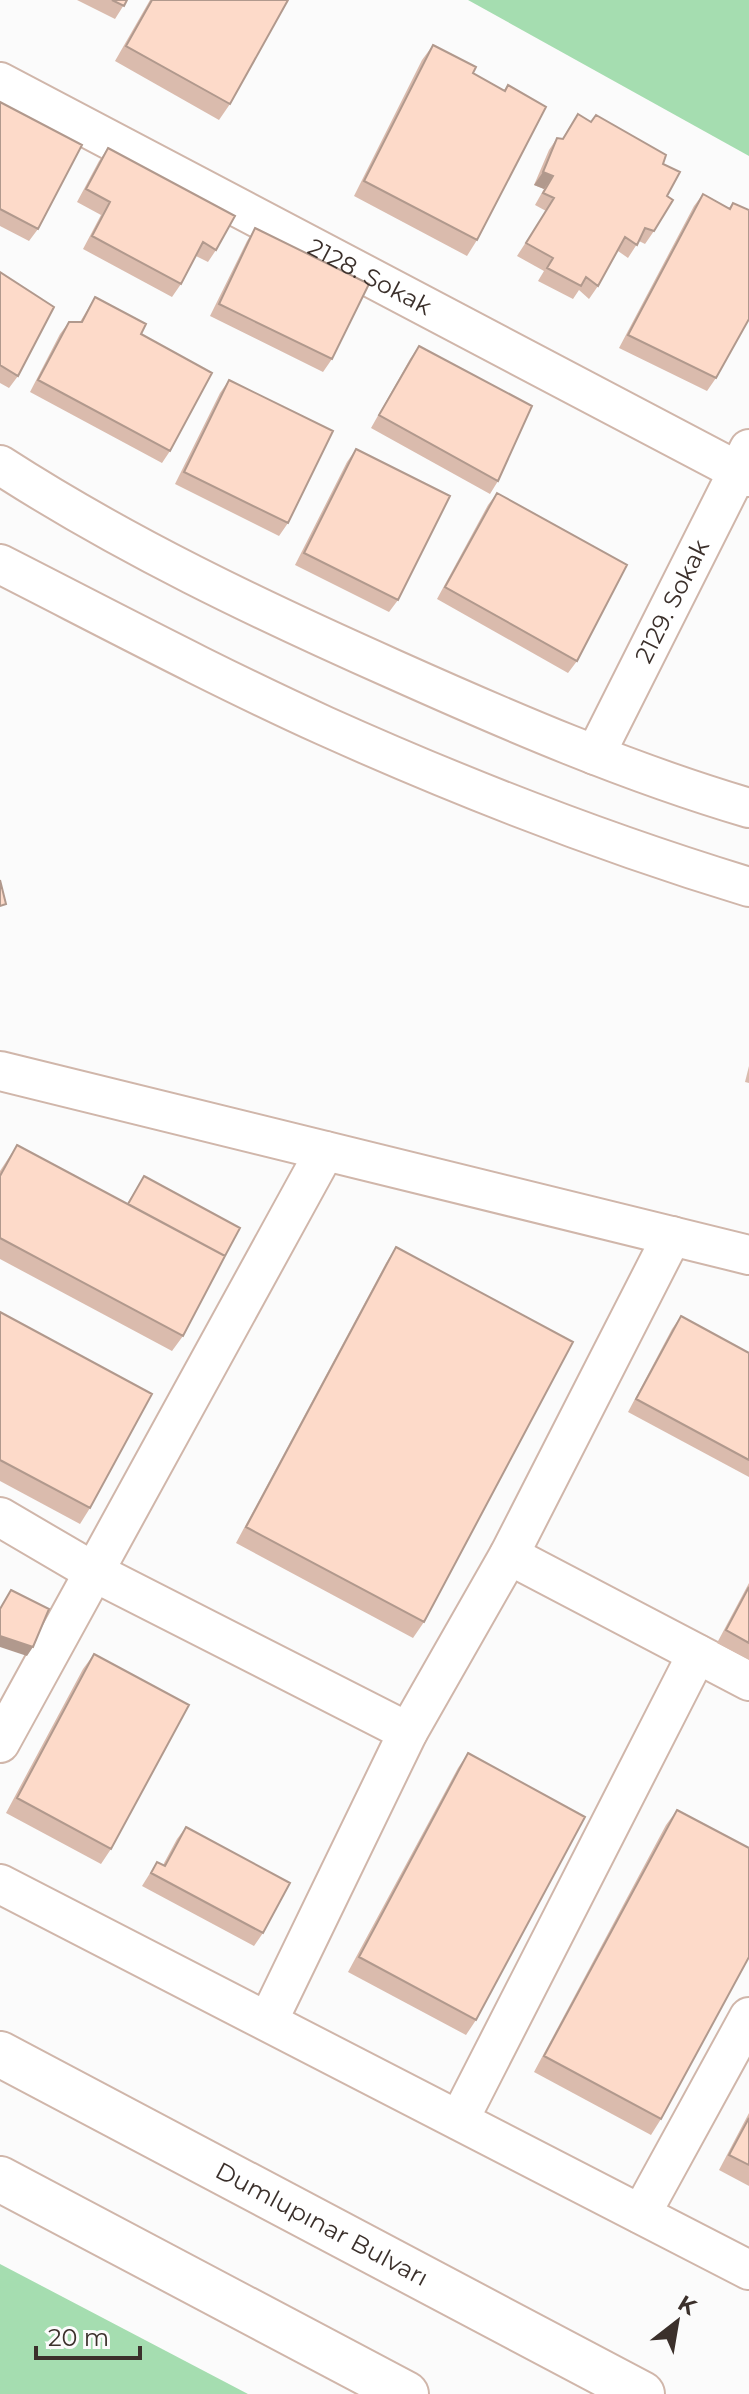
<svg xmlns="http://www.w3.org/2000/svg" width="749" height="2394" font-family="Montserrat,sans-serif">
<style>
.green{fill:#a5ddb0}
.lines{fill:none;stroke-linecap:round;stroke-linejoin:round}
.minor-casing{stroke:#d0b6aa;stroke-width:42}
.highway-casing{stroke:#d0b6aa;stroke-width:48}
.minor{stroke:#fff;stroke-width:38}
.highway{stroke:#fff;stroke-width:44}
.wall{fill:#dabbad}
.shaded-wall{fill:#b1998d}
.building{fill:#fddac9;stroke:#b1998d;stroke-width:2}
.labels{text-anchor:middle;stroke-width:7;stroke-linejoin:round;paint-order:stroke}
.street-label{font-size:24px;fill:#3b302b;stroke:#fbfbfb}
</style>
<rect width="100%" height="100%" fill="#fbfbfb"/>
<path class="green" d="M468,0H749V156Z
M0,2264L248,2394H0Z"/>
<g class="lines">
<g class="minor-casing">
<g id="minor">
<path id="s1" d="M0,82L749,477"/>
<path d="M0,465C124,545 258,609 393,669C509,721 627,772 749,808"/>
<path d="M0,564C108,619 215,676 325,726C463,788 604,843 749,887"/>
<path id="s2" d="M595,755L749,449"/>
<path d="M0,1071L749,1255"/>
<path d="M0,1517L94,1572L408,1732"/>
<path d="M509,1555L749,1681"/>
<path d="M0,1743L325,1151"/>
<path d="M0,1884L749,2270"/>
<path d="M268,2021L408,1732L509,1555L672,1236"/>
<path d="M459,2120L697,1654"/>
<path d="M641,2214L749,2017"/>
</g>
</g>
<g class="highway-casing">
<g id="highway">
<path id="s3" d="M0,2054L642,2394"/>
<path d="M0,2179L406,2394"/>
</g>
</g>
<use href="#minor" class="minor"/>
<use href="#highway" class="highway"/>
</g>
<path class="wall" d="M77,0H127L115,19Z
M150,0H288L230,104L219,120L115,61Z
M433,45L473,73L504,90L508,85L477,240L467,256L354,196L422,60Z
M0,102L38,229L29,241L0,226Z
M578,114L663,164L667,196L654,231L645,244L639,241L628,258L618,251L598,286L589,299L579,290L573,299L538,281L544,271L517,256L546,211L535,205L544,189L534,185L549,150L557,138L562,139Z
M108,148L216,250L208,262L196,256L181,284L172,297L83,249L101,215L77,202L99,161Z
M703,194L729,208L733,203L716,378L707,391L619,348L694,206Z
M255,228L332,359L323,372L210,316L247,241Z
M0,272L18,376L9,388L0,383Z
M95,297L141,334L170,451L162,463L30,392L60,334L69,322H80Z
M419,346L498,481L490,494L371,428L410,359Z
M229,380L288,523L279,536L175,484L220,393Z
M356,449L398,600L389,612L295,565L347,462Z
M497,493L577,661L568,673L437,599L488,505Z
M749,1066V1083L745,1082Z
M17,1145L127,1204L144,1176L183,1336L172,1351L0,1259V1171Z
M396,1247L424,1622L413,1638L236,1543L386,1263Z
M0,1312L90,1508L80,1524L0,1481Z
M681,1316L749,1353V1477L628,1412L672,1329Z
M749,1583V1660L717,1643Z
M94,1654L111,1849L101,1864L6,1813L83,1669Z
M468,1753L476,2020L466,2035L348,1972L458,1768Z
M677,1810L661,2119L651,2135L534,2072L666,1825Z
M186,1827L263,1933L254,1946L142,1886L157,1862L163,1865L177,1839Z
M749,2113V2186L719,2170Z"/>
<path class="shaded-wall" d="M543,172L553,176L544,189L534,185Z
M0,1636L33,1647L27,1656L0,1647Z"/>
<path class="building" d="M112,0H127L124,6Z
M152,0H288L230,104L126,46Z
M433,45L476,67L473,73L505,91L508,85L546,107L477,240L364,181Z
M0,102L82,145L38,229L0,209Z
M578,114L591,122L596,115L666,155L663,164L680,172L667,196L673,200L654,231L645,228L637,245L625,237L598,286L586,277L581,286L547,268L553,258L526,243L554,198L543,193L553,176L543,172L557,138L563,139Z
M108,148L235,216L216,250L203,242L181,284L92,236L110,202L86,189Z
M703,194L730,209L733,203L749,210V319L716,378L628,335Z
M255,228L369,284L332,359L219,304Z
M0,272L54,307L18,376L0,365Z
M95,297L146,324L141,334L212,373L170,451L38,380L69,322H82Z
M419,346L532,406L498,481L379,415Z
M229,380L333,431L288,523L184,472Z
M356,449L450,496L398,600L304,553Z
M497,493L627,565L577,661L445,587Z
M0,880L6,904L0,906Z
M17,1145L225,1256L183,1336L0,1238V1176Z
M144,1176L240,1228L225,1256L128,1204Z
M396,1247L573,1342L424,1622L246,1527Z
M0,1312L152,1394L90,1508L0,1460Z
M681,1316L749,1353V1460L636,1399Z
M749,1587V1643L726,1630Z
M11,1590L49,1609L33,1647L0,1636V1609Z
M94,1654L189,1705L111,1849L17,1798Z
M468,1753L585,1817L476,2020L359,1957Z
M677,1810L749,1848V1957L661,2119L544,2056Z
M186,1827L290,1883L263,1933L151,1873L157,1862L165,1866Z
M749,2118V2165L729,2155Z"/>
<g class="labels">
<g class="street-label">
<text dy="8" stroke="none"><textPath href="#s1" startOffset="418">2128. Sokak</textPath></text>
<text dy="8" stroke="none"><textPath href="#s2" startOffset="172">2129. Sokak</textPath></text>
<text dy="8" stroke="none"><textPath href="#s3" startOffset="364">Dumlupınar Bulvarı</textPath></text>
</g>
</g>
<g transform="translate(677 2322) rotate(31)" stroke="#fbfbfb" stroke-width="6" paint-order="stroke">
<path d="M0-6L14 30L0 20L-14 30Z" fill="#3b302b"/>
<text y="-12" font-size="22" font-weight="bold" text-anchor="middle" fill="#3b302b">K</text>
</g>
<path d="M36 2346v12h104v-12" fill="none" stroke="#3b302b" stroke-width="4"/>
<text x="48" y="2346" font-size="24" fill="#3b302b" stroke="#fbfbfb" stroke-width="6" paint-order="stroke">20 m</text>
</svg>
